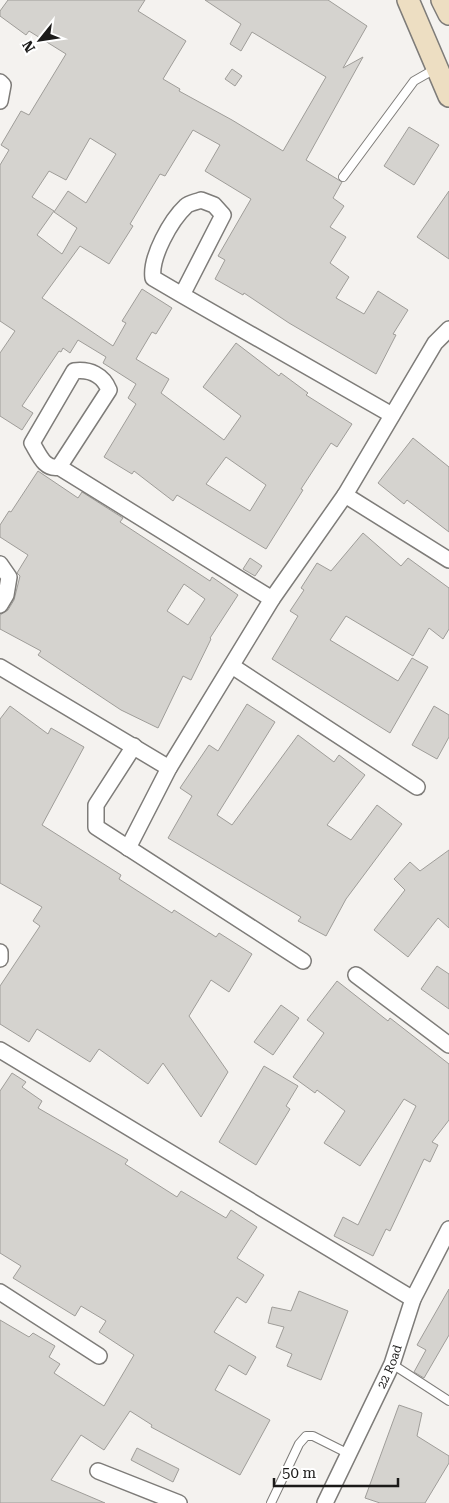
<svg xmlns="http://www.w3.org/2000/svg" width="449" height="1503" font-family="'Roboto Serif',serif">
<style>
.building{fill:#d5d3cf;stroke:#9f9d99;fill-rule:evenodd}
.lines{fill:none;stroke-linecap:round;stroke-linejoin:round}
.lane-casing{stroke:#7e7c79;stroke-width:10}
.street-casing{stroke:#7e7c79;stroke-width:18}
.secondary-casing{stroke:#7e7c79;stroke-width:24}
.lane{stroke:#fff;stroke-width:8}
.street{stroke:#fff;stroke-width:15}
.secondary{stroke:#eddec2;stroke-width:21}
.labels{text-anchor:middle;stroke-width:4.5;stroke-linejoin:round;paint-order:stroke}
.street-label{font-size:12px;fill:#1b1a19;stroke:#fff}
</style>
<rect width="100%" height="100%" fill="#f4f2ef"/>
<path class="building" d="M8,0H145L138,11L186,41L163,79L180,89L179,91L232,120L283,151L326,77L252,32L241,51L230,44L241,24L205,0H328L367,26L343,68L363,57L306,160L342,182L333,198L344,206L330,227L346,237L330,263L349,277L336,298L364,314L378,291L408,310L393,334L396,335L376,374L289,323L244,293L243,295L215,279L225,260L218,256L251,199L205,171L220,145L193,130L165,176L160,174L130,224L133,226L109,264L80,246L42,298L113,346L126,323L122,321L142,289L172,308L156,334L152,332L136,359L169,379L161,393L224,440L241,416L203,387L236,343L279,376L281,373L308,393L306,395L352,424L337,447L331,443L301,489L303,490L266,549L177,495L173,501L134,471L132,474L104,457L136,404L128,398L136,384L103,363L106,357L78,340L70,353L63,348L61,352L59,351L22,406L33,413L22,430L0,416V353L15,331L0,321V165L9,150L1,145L21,111L29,115L66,54L29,31L26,35L0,16V11ZM90,138L116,154L86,203L68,191L54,212L77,228L62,254L37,235L54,211L32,197L49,171L66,180ZM226,457L266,485L250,511L206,484Z
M232,69L242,76L235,86L225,79Z
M409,127L439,145L414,185L384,166Z
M449,191V259L417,237Z
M413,438L449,467V532L407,500L404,504L378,483Z
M38,471L78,498L82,492L104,506L123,518L120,522L210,581L212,577L238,595L210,638L211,639L191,680L183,676L158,728L121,710L38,655L41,651L0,629V615L8,610L14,600L20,576L17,573L28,555L0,537V525L9,511L11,512ZM184,584L205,599L188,625L167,611Z
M363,533L401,566L408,558L449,588V629L443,639L429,628L413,656L346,616L330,640L398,681L412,658L428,667L390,733L272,659L298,616L290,611L304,590L301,588L317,563L331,571Z
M250,558L262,566L255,576L243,569Z
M247,704L275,722L217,815L232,825L298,735L334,762L339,755L365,775L327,825L351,840L377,805L402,824L346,899L326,936L298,921L301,917L168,838L192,796L180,788L209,745L218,751Z
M10,706L48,734L51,728L84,747L42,825L121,875L119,879L172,913L174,910L216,937L219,933L252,954L229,992L211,980L189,1016L228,1072L201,1117L163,1063L148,1084L99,1049L90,1062L37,1029L29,1042L0,1024V986L40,926L33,921L42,907L0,883V719Z
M434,706L449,715V737L437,759L412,745Z
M449,850V928L438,918L408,957L374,930L405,890L394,879L410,862L420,871Z
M437,966L449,974V1009L421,989Z
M337,981L388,1021L390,1018L449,1064V1120L432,1142L438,1145L430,1162L424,1159L390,1231L386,1229L373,1256L334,1236L343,1217L358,1225L416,1106L404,1099L360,1166L324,1143L345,1111L317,1090L315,1093L293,1077L324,1033L307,1020Z
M281,1005L299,1018L273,1055L254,1042Z
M264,1066L298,1086L286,1106L290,1109L256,1165L219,1142Z
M12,1073L26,1082L22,1087L42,1101L38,1108L128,1160L125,1164L177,1197L181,1191L226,1218L231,1210L257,1227L237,1258L264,1275L246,1303L237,1297L214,1332L256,1357L246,1375L229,1365L215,1390L270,1420L240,1475L151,1427L152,1425L130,1411L104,1450L81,1435L51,1480L105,1503H0V1320L29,1337L33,1333L55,1346L49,1357L60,1364L54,1373L104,1406L134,1355L99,1332L106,1321L81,1306L75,1316L13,1278L21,1266L0,1253V1091Z
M449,1289V1335L424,1378L414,1372L426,1350L417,1345Z
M299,1291L348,1311L321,1380L287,1366L292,1354L276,1347L284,1327L268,1323L272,1307L291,1311Z
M399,1405L422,1413L417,1436L449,1456V1463L425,1503H380L365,1498Z
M137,1448L179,1469L173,1482L131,1460Z"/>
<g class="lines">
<g class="lane-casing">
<path id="lane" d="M343,177L414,81L435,69
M392,1364L449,1401
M271,1503L299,1444L306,1436H313L349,1454"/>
</g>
<g class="street-casing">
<g id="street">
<path d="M0,82L3,85L0,101"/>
<path d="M182,295L223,215L214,205L201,200C196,202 189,203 186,206C171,220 150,257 153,278L182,295L392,415"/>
<path d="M59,467L109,390C103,375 90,369 74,371L32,443C39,454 44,470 59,467L272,599"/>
<path d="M345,495L449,560"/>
<path d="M0,564L9,577L6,595L0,605"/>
<path d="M232,666L417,787"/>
<path d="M0,667L169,768"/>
<path d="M134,746L96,805V827L303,961"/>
<path d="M128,848L169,768L272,599L345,495L435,343L449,329"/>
<path d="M0,952V959"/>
<path d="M356,975L449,1045"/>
<path d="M0,1050L413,1299"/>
<path d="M0,1292L99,1356"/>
<path d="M98,1471L179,1503"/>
<path id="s1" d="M325,1503L392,1364L413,1299L449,1229"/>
</g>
</g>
<g class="secondary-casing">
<path id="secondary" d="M408,0L449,96
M442,0L449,14"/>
</g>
<use href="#lane" class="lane"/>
<use href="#street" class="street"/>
<use href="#secondary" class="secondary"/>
</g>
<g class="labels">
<g class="street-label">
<text dy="4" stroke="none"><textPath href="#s1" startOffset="151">22 Road</textPath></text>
</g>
</g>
<g transform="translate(40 40) rotate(240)" stroke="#ffffff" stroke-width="4" paint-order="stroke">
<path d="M0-4L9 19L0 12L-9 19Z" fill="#1b1a19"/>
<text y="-8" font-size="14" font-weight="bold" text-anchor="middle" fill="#1b1a19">N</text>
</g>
<path d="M274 1478v8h124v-8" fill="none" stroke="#1b1a19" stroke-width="2.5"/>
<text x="282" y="1478" font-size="15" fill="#1b1a19" stroke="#ffffff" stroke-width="4" paint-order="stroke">50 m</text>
</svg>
